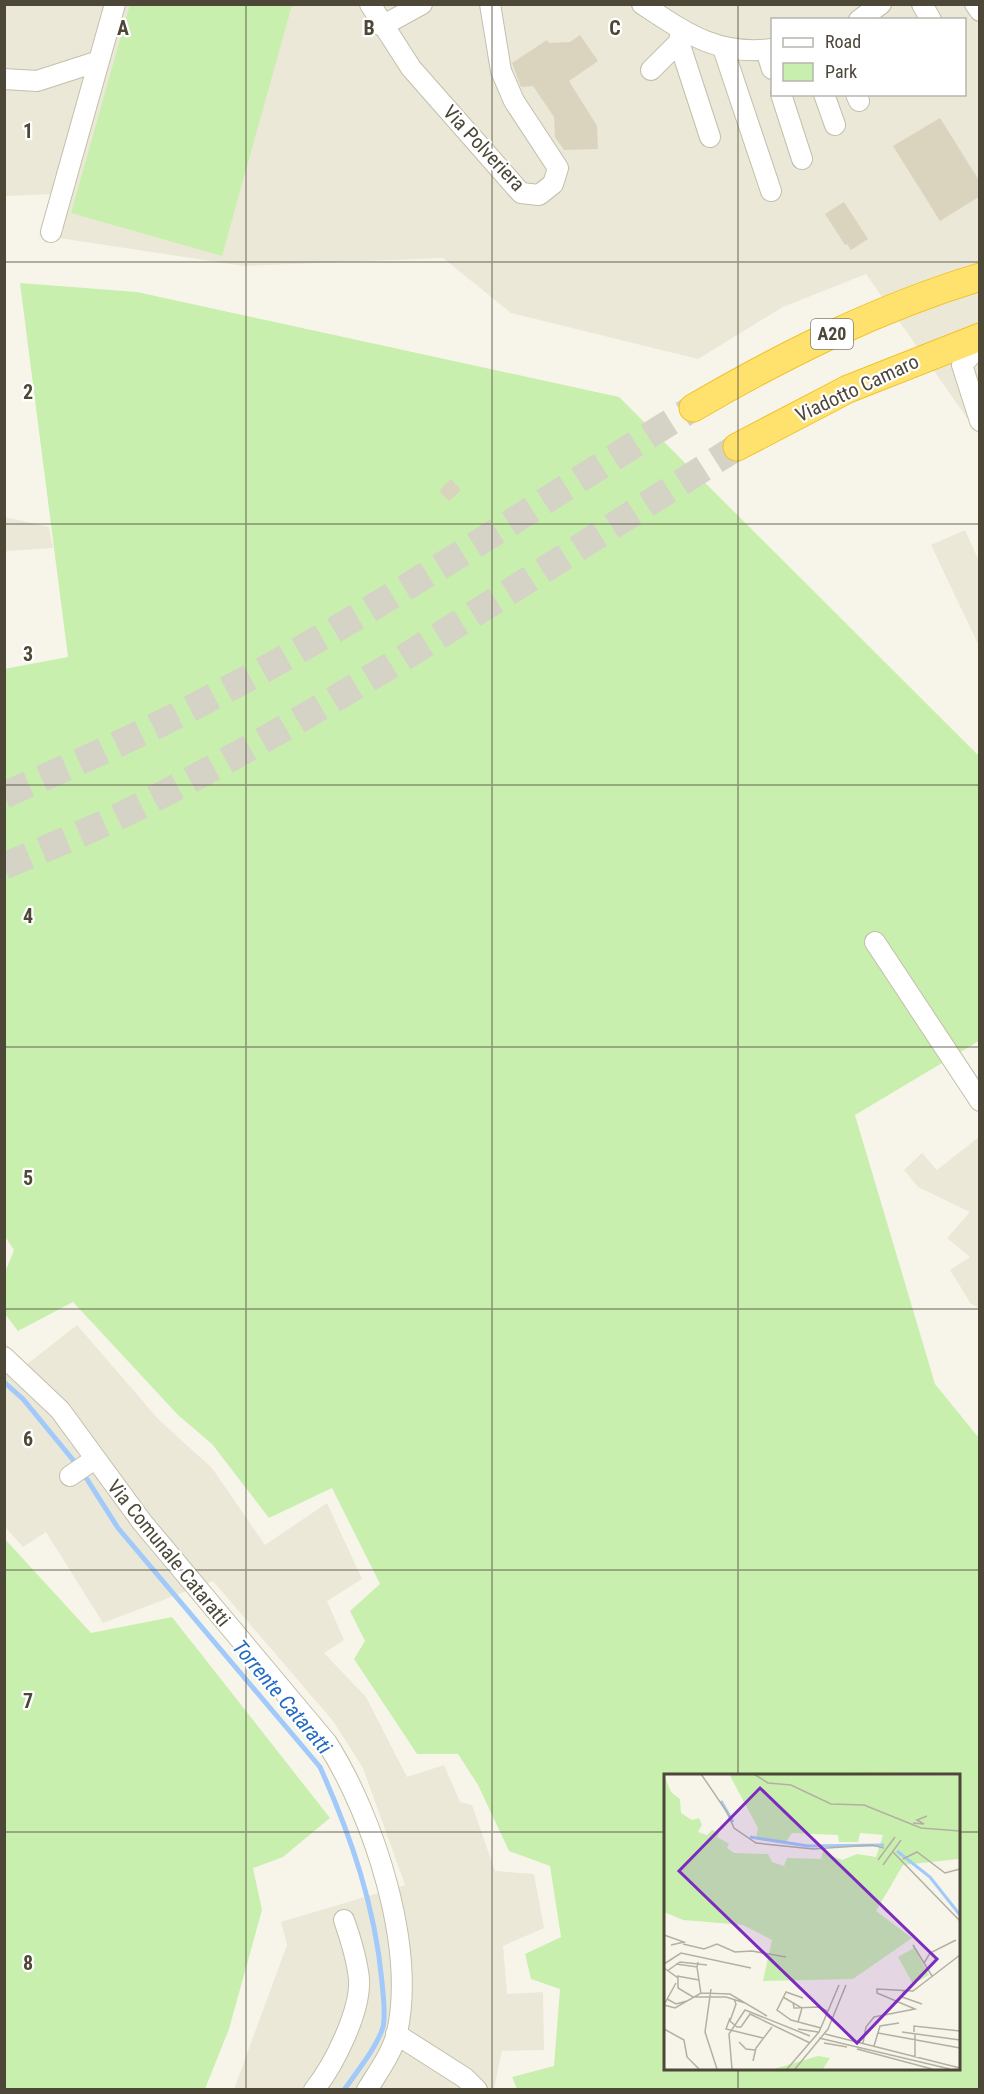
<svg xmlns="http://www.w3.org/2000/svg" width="984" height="2094" font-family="'Roboto Condensed',sans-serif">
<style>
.residential{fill:#ebe8d8;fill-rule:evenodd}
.green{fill:#c9efaf;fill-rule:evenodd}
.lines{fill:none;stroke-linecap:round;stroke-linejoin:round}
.stream{stroke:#a1c9f9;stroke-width:5}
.building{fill:#dad3be}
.highway-tunnel{stroke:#d5d2c6;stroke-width:27;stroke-dasharray:27 14;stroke-linecap:butt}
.minor-casing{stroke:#c4bfab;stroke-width:22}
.highway-casing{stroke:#f0c22b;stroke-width:29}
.minor{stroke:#fff;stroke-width:20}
.highway{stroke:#ffe26d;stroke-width:27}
.grid{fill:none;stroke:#4c4737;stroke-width:1.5;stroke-opacity:0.55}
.labels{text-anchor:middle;stroke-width:4.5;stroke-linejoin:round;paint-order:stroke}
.shield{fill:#fff;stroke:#827e73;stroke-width:1.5}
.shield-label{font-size:18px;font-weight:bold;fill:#4c4737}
.street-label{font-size:20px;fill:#4c4737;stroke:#fff}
.water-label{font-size:21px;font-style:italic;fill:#216ac6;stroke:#fff}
.inset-river{fill:none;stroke:#a1c9f9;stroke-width:3}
.inset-road{fill:none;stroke:#b3afa2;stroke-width:1.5}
.view{fill:#7b2cbf;fill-opacity:0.15;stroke:#7b2cbf;stroke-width:3}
.inset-edge{fill:none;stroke:#4c4737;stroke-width:3}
.grid-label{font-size:20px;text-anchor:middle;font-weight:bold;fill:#4c4737;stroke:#fff;stroke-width:4.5;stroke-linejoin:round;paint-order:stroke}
</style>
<rect width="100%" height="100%" fill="#f7f5ea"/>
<path class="residential" d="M4,5H979V435L866,274L783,307L698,359L511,313L443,258L244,266L39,235L56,194L5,196ZM772,20H964V94H772Z
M5,517L49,527L53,548L7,551L5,556Z
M965,530L979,561V646L931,545Z
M979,1137V1308L971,1304L950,1270L970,1257L947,1238L970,1212L918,1187L904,1170L922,1153L937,1170Z
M77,1325L158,1419L212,1468L265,1545L327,1503L362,1579L327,1601L344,1640L324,1653L366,1697L407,1777L444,1765L460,1802L472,1805L495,1871L534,1874L544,1928L503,1946L507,1994L543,1992L544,2050L502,2051L494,2089H234L287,1945L281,1922L405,1885L363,1768L333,1721L213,1581L103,1623L46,1532L23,1547L5,1527V1343L26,1365Z"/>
<path class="green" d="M130,4L292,5L222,256L71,213Z
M20,283L137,292L619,397L979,756V1041L855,1115L935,1384L979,1438V2089H517L512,2077L554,2066L560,1989L531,1979L525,1954L561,1937L550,1866L509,1851L478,1785L458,1754H417L354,1659L365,1641L350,1611L380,1584L332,1488L269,1518L212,1444L178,1415L73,1302L18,1331L5,1314V1272L14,1250L4,1235V669L68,657ZM666,1776H958V2068H666Z
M4,1538L91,1633L172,1617L330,1818L283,1857L253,1868L262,1910L229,2029L205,2089H5Z"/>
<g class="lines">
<path class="stream" d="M4,1382L23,1399L78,1466
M83,1473L118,1528L320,1767C351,1836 375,1906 382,1982C383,1995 386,2014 383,2027C377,2047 356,2073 344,2090"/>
</g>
<path class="building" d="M580,35L598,61L569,81L597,126L598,149L564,150L555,137L554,117L533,86L521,87L512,63L547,40L549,43L570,42Z
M940,118L980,182V196L940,221L893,146Z
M844,202L868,239L851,250L847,244L845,245L825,214Z
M451,479L461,490L449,501L439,491Z"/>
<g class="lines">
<path class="highway-tunnel" d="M4,795C78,763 151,730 222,692C384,607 538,504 693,408
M4,866C49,847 95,829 138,807C346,702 540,571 737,447"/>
<g class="minor-casing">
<path id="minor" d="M370,4L411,68L521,193L539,195L553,184L558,168L514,101L501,71L490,4
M642,4C686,33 717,56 772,49
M922,4L931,20
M975,4L980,11
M859,20L881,4
M382,26L422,4
M681,30L679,42L710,137
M723,48L771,191
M766,50L772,69
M651,70L679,42
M4,79L37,81L99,61
M781,94L802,159
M824,94L835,125
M856,94L859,101
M51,232L115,4
M980,345L962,365L980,421
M875,942L980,1101
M4,1357L60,1410L142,1522L327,1743C374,1817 416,1946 397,2033C392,2053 378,2072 367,2090
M70,1476L95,1459
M396,2034L465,2078L477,2090
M314,2090C334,2065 361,2011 359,1979C357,1959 351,1940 344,1920"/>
</g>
<g class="highway-casing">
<path id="highway" d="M693,408C784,355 878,308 980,277
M737,447L848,389L980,337"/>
</g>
<use href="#minor" class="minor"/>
<use href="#highway" class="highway"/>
</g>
<path class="grid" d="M246,4V2090M492,4V2090M738,4V1776M4,262H980M4,524H980M4,785H980M4,1047H980M4,1309H980M4,1570H980M4,1832H666M958,1832H980M738,2068V2090"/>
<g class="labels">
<rect class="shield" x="811" y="319" width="42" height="30" rx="4.5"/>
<g class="shield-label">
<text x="832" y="340">A20</text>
</g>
<g class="street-label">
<text transform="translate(484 148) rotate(47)" y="7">Via Polveriera</text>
<text transform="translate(857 388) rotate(-25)" y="7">Viadotto Camaro</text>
<text transform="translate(169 1553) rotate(51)" y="7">Via Comunale Cataratti</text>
</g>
<g class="water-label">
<text transform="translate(282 1697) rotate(50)" y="7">Torrente Cataratti</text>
</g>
</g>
<g transform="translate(664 1774)">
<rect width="296" height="296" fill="#f7f5ea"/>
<path d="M0,0L7,18L16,25L17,39L28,46L35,44L38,51L34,58L43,61L48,56L55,59L53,63L65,70L63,74L70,79L104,80L108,88L120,92L123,84L157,85L159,78L178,86L193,80L212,83L219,61L196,59L194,68H175L174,61L128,59L122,68L92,64L94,54L65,0L295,2V85L239,91L212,137L248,164L189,205L99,207L108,166L79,151L19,146L0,138ZM250,174L265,201L249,210L234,183ZM154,282L166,284L159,295H110Z" fill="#c9efaf"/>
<path class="inset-river" d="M57,27L69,48M86,63L144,72L220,71M233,77L266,103L296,141"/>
<path class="inset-road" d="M37,0L63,38L70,54L92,69L149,75L208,71L220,74M90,0L104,9L127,11L167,30L200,31L257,54L296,57M249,49L260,50L253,46L263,42M229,78L296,147M239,85L253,78L281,99L296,95M214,86L231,63M219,91L237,66M0,161L20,168L7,171M19,170L40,175L53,170L71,178L88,177L122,183M249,171L268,202M260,189L266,179L292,166M0,190L17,179L87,194M12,190L33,193L34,188M33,193L37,220M0,194L14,204V214L29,223H62L81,229M3,197L16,188L43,191M13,202L35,206M47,215L41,258L53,295M240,216L238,223L258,230M119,223L138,234L134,248M139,224L122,218L113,236L127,246L157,254M3,225L12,230L23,227M70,225L72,230L66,247L73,253H77L86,240L146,269M129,228L130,234L155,233L163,237M1,229L12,209M0,231L11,234L37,219L66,220L103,242M66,244L62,255L99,264M0,255L20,266L23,283L35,295M134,255L154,258M238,258L296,266M250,258V252L296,257M214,259L296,274M251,259V283M161,260L296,294M155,264L286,295M75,268L82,275L91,276M160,269L183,273M199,269L202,253L210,243L251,235L213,219V215L249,217L296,181M210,272L216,252L235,249M193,275L268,295M89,287L92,274L108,253M68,295L65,260L81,236L146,262M123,295L155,258L175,211M131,295L164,255L182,211"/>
<path class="view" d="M96,14L273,185L193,269L15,97Z"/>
<rect width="296" height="296" class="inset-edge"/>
</g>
<g class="grid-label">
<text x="123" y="35">A</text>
<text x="369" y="35">B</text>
<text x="615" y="35">C</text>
<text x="28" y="138">1</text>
<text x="28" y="399">2</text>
<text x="28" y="661">3</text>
<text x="28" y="923">4</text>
<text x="28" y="1185">5</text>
<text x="28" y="1446">6</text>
<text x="28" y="1708">7</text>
<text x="28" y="1970">8</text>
</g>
<rect width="984" height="2094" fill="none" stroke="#4c4737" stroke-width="12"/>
<rect x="771" y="18" width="195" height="78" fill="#ffffff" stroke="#b7b5af" stroke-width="1.5"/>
<rect x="783" y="38" width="30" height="9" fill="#ffffff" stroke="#b7b5af" stroke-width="1.5"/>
<text x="825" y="48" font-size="18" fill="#4c4737">Road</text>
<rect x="783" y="63" width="30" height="18" fill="#c9efaf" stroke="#b7b5af" stroke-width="1.5"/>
<text x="825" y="78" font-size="18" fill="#4c4737">Park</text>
</svg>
